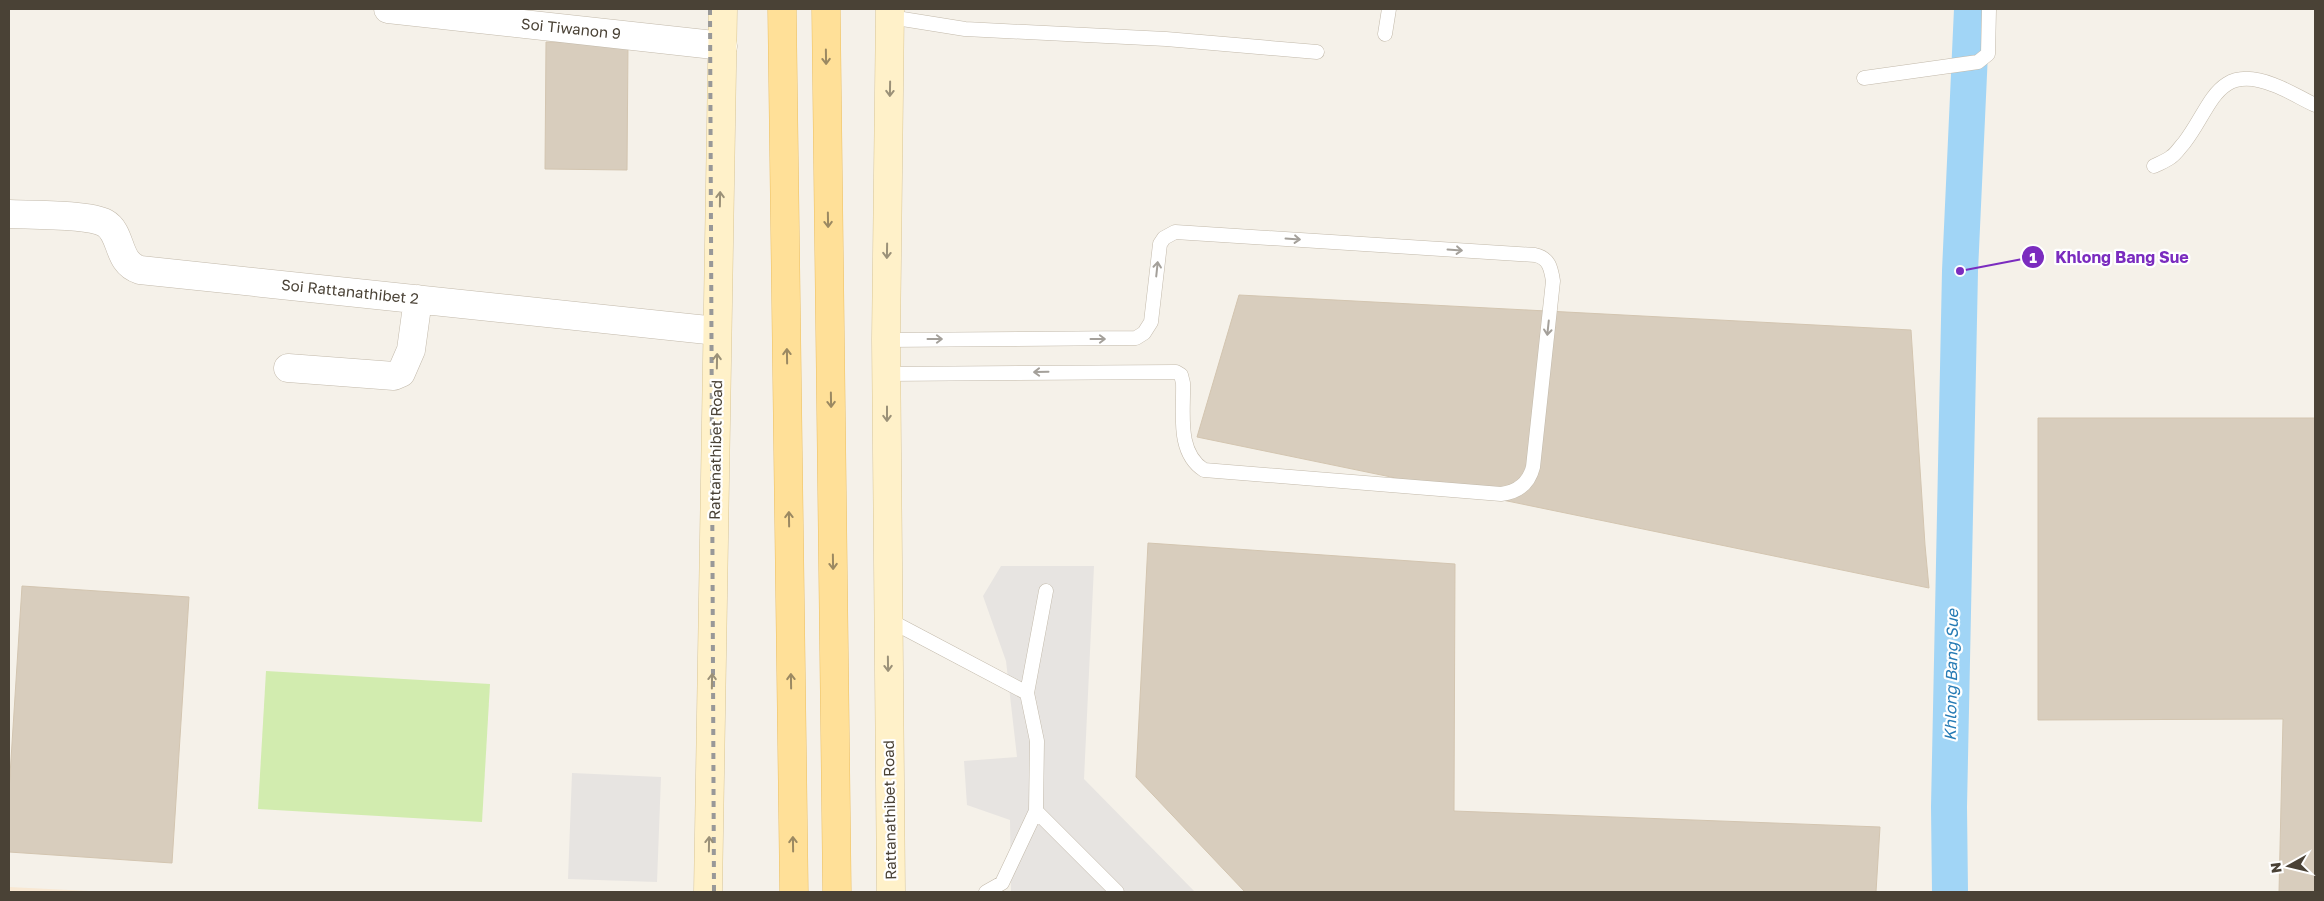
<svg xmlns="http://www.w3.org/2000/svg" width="2324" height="901" font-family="'Golos Text',sans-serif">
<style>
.commercial{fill:#f8e8d3}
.green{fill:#d2ecaf}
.parking{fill:#e7e4e1}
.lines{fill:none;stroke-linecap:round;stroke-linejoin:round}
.canal{stroke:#a1d5f6;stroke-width:36}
.building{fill:#d8cdbd;stroke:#d3c5b0}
.service-casing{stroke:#c2b9aa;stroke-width:15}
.minor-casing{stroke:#c2b9aa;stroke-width:29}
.secondary-casing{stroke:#d9c696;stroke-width:29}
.primary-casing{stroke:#ecbf60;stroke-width:29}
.service{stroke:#fff;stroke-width:14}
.minor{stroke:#fff;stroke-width:28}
.secondary{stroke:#fff1c9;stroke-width:28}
.primary{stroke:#ffe098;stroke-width:28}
.rail{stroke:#989898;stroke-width:4;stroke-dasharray:6 6;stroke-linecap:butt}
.oneway{stroke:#9b8962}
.oneway2{stroke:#9b9178}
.oneway3{stroke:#a4a09a}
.labels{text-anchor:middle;stroke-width:4.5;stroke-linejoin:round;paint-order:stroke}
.street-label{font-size:15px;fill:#4a4236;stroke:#fff}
.water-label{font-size:16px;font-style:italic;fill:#267bb5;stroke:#fff}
.leader{fill:none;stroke:#7b2cbf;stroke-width:2}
.callout-dot{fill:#7b2cbf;stroke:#fff;stroke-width:2}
.mark-label{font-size:15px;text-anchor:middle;font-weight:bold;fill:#fff}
.callout-label{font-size:16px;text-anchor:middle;font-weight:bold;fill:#7b2cbf;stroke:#fff;stroke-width:4.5;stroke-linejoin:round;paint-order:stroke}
</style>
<rect width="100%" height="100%" fill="#f5f1e9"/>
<path class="commercial" d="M9,887L109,892H9Z"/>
<path class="green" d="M266,671L490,684L482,822L258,809Z"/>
<path class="parking" d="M1001,566H1094L1084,779L1195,892H1011L1010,820L967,805L964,761L1017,757L1006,661L983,596Z
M572,773L661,777L657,882L568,879Z"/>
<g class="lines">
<path class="canal" d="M1950,892L1949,807L1960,271L1972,9"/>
</g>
<path class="building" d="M546,42L628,43L627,170L545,169Z
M1239,295L1911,330L1925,545L1929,588L1197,437Z
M2038,418H2315V892H2279L2283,719L2038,720Z
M1148,543L1455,564L1454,811L1880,827L1876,892H1245L1136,777Z
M22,586L189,597L172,863L9,852V791Z"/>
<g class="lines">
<g class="service-casing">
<path id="service" d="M890,17L965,29L1166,39L1317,52
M1385,34L1389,9
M1864,78L1978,62L1988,54L1989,9
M2154,166C2160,163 2166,161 2171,157C2176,154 2180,147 2184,143C2212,107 2216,62 2274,85C2288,90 2302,99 2315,105
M886,340L1136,338L1144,333L1151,322L1160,244L1164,238L1175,232L1535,255C1549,258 1551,268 1553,281L1533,467C1529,483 1518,492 1501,494L1204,470C1176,452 1184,412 1183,383L1181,375L1176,372L886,374
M887,619L1027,693L1037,741L1036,811L1002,883L986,892
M1027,693L1046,591
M1036,811L1117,892"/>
</g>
<g class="minor-casing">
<path id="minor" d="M388,9L723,46
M9,214C30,215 89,214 105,223C123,233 116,263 140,270L717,331
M288,368L394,376L401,373L411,350L418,299"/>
</g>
<g class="secondary-casing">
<path id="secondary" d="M890,9L886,340L891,892
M708,892L723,9"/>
</g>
<g class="primary-casing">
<path id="primary" d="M782,9L794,892
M826,9L837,892"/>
</g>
<use href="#service" class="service"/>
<use href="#minor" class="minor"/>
<use href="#secondary" class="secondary"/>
<use href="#primary" class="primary"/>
<path class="rail" d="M710,9L714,892"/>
</g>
<defs><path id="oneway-shaft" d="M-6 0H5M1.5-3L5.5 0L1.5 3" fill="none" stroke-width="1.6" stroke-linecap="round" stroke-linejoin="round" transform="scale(1.25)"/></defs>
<g class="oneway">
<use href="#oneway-shaft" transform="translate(826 57) rotate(89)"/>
<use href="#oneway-shaft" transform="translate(828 220) rotate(89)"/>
<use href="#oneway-shaft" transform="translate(787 356) rotate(-91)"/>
<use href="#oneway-shaft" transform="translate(831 400) rotate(89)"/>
<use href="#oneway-shaft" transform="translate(789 519) rotate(-91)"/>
<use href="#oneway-shaft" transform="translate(833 562) rotate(89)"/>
<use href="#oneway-shaft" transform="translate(791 681) rotate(-91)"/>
<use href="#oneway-shaft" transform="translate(793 844) rotate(-91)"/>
</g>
<g class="oneway2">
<use href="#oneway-shaft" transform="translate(890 89) rotate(91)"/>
<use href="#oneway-shaft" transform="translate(720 199) rotate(-89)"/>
<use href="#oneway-shaft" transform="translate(887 251) rotate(91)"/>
<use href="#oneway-shaft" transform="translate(717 361) rotate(-89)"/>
<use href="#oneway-shaft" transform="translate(887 414) rotate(90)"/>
<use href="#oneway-shaft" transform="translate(888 664) rotate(89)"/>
<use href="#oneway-shaft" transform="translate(712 681) rotate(-89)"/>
<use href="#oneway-shaft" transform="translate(709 844) rotate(-89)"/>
</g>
<g class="oneway3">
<use href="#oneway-shaft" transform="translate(1293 239) rotate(4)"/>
<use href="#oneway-shaft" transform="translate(1455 250) rotate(4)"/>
<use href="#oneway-shaft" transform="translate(1157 269) rotate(-84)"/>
<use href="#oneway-shaft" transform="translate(1548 328) rotate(96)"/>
<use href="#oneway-shaft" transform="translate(935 339)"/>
<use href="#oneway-shaft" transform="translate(1098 339)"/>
<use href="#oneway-shaft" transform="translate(1041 372) rotate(179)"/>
</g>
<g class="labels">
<g class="street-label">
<text transform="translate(571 29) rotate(6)" y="5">Soi Tiwanon 9</text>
<text transform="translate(350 292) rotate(6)" y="5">Soi Rattanathibet 2</text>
<text transform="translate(716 450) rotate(-89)" y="5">Rattanathibet Road</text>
<text transform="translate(890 810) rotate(-91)" y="5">Rattanathibet Road</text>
</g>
<g class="water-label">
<text transform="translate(1951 675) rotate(-89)" y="6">Khlong Bang Sue</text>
</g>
</g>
<path class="leader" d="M1960 271L2033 257"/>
<g class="callout-dot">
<circle cx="1960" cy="271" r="5"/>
<circle cx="2033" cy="257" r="12"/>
</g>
<g class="mark-label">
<text x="2033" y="263">1</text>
</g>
<g class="callout-label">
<text x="2122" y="263">Khlong Bang Sue</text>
</g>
<rect width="2324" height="901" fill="none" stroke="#4a4236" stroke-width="20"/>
<g transform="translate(2289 866) rotate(262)" stroke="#ffffff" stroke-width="4" paint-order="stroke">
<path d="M0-4L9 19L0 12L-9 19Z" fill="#4a4236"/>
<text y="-8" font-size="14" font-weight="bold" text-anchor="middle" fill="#4a4236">N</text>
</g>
</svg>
